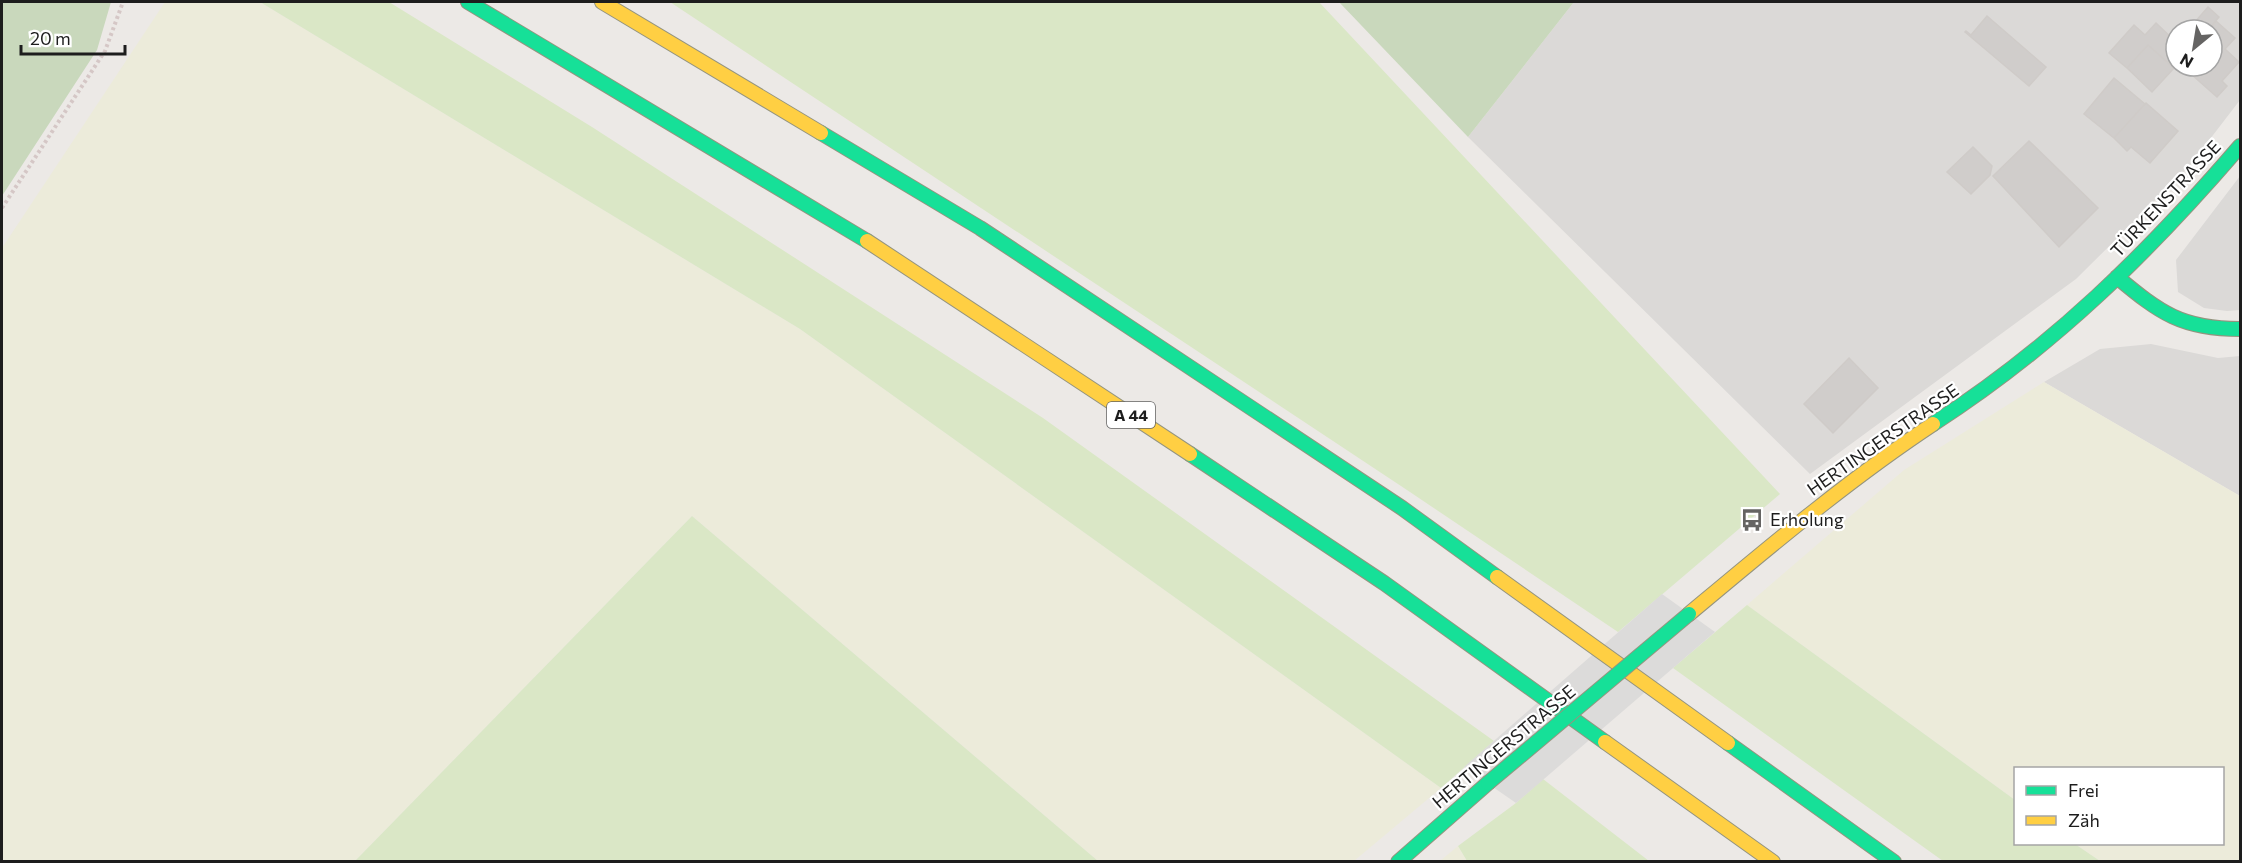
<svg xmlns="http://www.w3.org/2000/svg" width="2242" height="863" font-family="Commissioner,sans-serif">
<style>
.residential{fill:#dbd9d7;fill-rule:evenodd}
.farmland{fill:#ecebda}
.grass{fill:#dae7c6}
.forest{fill:#c9d8bc}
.pier{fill:#dcdbda}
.building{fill:#d0cdcb;stroke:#cfcbc8;stroke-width:1.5}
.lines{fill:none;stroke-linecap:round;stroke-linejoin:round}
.fast-casing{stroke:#94947f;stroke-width:16}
.slow-casing{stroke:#94947f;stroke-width:16}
.path{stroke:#d5c7c6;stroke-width:4;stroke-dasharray:3 3;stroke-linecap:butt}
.fast{stroke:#16e098;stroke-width:14}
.slow{stroke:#ffcf43;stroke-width:14}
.fast-bridge-casing{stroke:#94947f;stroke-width:16;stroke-linecap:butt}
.fast-bridge{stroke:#16e098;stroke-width:14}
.labels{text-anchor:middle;stroke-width:4.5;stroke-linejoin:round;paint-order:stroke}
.shield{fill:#fff;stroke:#616161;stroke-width:1.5}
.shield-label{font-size:16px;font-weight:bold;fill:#1d1d1d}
.street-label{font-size:18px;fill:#1d1d1d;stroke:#fff}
.poi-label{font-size:18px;fill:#1d1d1d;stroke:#fff;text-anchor:start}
</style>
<rect width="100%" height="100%" fill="#ece9e6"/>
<path class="residential" d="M1574,2H2240V100L2187,169L2076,279L1810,474L1468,137ZM2176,30H2212V66H2176Z
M2240,176V310L2227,311L2204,308L2178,292L2176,260Z
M2151,344L2218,358L2240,356V496L2044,382L2100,349Z"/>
<path class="farmland" d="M165,2H260L800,329L1441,788L1354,861H1098L692,516L355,861H2V248Z
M2044,382L2240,496V861H2100L2075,844H2222V768H2016L2015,800L1747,605L1904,470Z
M1458,846L1467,861H1440Z"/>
<path class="grass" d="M260,2H389L592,127L1043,418L1494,741L1441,788L800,329Z
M670,2H1319L1780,494L1618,632L1407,490Z
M692,516L1098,861H355Z
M1747,605L2015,800L2016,844H2075L2100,861H1943L1673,668Z
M1543,779L1649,861H1467L1458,846L1516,803Z"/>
<path class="forest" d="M2,2H111L97,50L2,196Z
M1339,2H1574L1468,137Z"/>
<path class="pier" d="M1662,594L1715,632L1516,803L1464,767Z"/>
<path class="building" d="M2208,7L2219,17L2208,30H2184L2193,20L2195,22Z
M1987,16L2046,67L2029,86L1965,32L1966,31L1971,35Z
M2216,21L2235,38L2225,49L2239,62L2222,81L2227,86L2217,97L2182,66H2212V30H2208Z
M2156,23L2176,42V65L2174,68L2148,45L2127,68L2109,53L2134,25L2145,35Z
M2148,45L2174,68L2152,92L2127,68Z
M2114,78L2145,104L2114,138L2084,114Z
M2146,103L2178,131L2150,163L2131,147L2127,151L2114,138Z
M2029,141L2098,208L2059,247L1993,176Z
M1973,147L1992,166L1990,175L1971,194L1947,172Z
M1849,358L1878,388L1833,433L1804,404Z"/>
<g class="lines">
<g class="fast-casing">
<path id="fast" d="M468,2L867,241
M821,133L980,228L1402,508L1497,577
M2117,277C2160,313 2182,329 2240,329
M1933,424C2054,346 2147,254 2240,146
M1190,454L1384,583L1605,742
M1728,743L1894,862
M1398,862L1488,783"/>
</g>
<g class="slow-casing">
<path id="slow" d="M602,2L821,133
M867,241L1190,454
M1497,577L1728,743
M1689,614C1768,548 1847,481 1933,424
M1605,742L1773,862"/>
</g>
<path class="path" d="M2,208L105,51L123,2"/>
<use href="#fast" class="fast"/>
<use href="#slow" class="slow"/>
<g class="fast-bridge-casing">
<path id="fast-bridge" d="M1488,783L1689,614"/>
</g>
<use href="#fast-bridge" class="fast-bridge"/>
</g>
<defs>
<g id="bus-bare" transform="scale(1.8)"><path d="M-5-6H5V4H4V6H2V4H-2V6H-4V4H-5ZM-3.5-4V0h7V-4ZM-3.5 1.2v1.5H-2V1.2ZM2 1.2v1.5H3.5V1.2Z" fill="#656463" stroke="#fff" stroke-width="2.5" paint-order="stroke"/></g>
</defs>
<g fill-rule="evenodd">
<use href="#bus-bare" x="1752" y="520"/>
</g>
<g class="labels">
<rect class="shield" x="1107" y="402" width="48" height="26" rx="4.5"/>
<g class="shield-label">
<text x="1131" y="421">A 44</text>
</g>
<g class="street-label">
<text transform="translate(2166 199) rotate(-47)" y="6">TÜRKENSTRASSE</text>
<text transform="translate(1883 440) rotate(-35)" y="6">HERTINGERSTRASSE</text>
<text transform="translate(1504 747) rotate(-40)" y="6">HERTINGERSTRASSE</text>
</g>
<g class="poi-label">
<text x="1770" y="526">Erholung</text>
</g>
</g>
<rect width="2242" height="863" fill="none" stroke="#1d1d1d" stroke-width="6"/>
<rect x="2014" y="767" width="210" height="78" fill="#ffffff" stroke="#a5a5a5" stroke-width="1.5"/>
<rect x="2026" y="786" width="30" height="9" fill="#16e098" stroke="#a5a5a5" stroke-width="1.5"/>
<text x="2068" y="797" font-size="18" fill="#1d1d1d">Frei</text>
<rect x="2026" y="816" width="30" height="9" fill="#ffcf43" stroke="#a5a5a5" stroke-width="1.5"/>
<text x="2068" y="827" font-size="18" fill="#1d1d1d">Zäh</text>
<g transform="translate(2194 48) rotate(210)"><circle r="28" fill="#ffffff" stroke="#a5a5a5" stroke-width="1.5"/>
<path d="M0-4.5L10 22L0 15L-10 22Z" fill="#656463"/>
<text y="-9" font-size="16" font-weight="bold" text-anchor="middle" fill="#1d1d1d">N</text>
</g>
<path d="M21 45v9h104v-9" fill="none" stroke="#1d1d1d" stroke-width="3"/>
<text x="30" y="45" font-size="18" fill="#1d1d1d" stroke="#ffffff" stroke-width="4.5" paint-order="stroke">20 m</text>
</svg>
